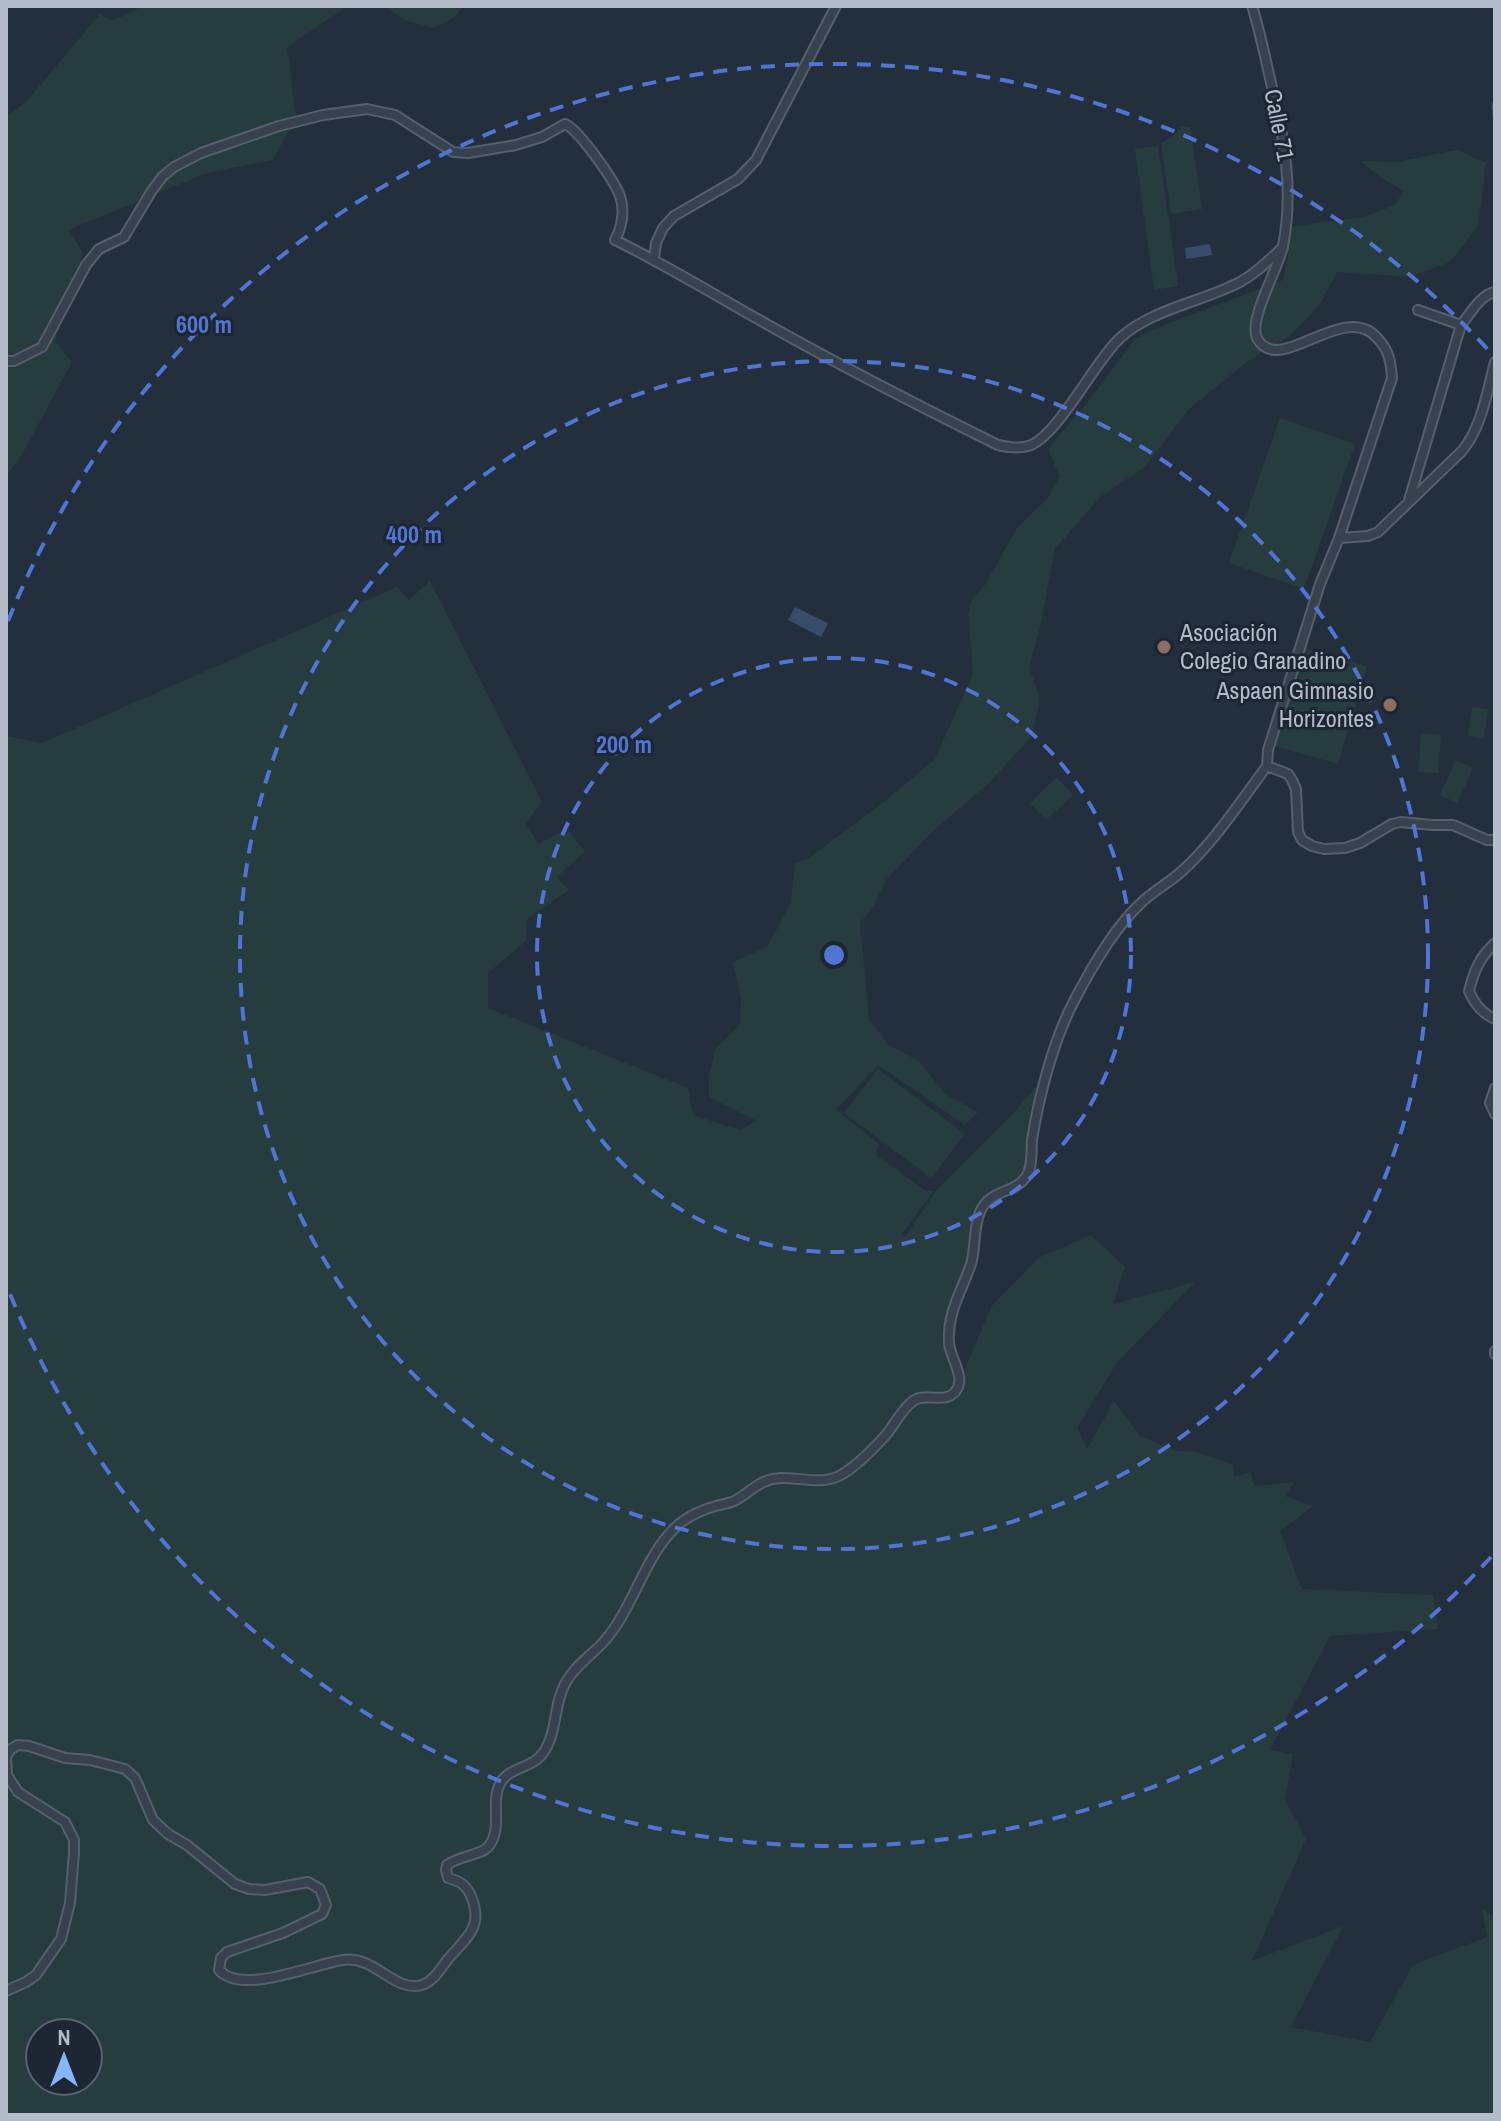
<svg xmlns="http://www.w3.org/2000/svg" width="1501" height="2121" font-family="'Archivo Narrow',sans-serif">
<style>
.green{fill:#263c3f;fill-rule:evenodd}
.water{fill:#394c67}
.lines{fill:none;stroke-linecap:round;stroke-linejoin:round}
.stream{stroke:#394c67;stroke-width:3}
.street-casing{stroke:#565f6c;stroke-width:12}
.street{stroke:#38414e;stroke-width:8}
.ring{fill:none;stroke:#5274d3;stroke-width:4;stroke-dasharray:14 10}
.education-dot{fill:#8d6e63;stroke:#1d2633;stroke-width:3}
.labels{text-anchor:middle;stroke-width:6;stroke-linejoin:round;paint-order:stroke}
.street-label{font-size:24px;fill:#b4bcc9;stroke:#1d2633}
.poi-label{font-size:24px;fill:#b4bcc9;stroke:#1d2633;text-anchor:start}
.centre{fill:#5274d3;stroke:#1d2633;stroke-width:4}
.ring-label{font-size:24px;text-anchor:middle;font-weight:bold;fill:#5274d3;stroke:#1d2633;stroke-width:6;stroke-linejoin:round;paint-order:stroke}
</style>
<rect width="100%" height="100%" fill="#242f3e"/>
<path class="green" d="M141,6H348L287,47L296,117L273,160L207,173L68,230L83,253L55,341L72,362L25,449L6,477V117L26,102L100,14L111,21L131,13Z
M384,6H463L455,17L434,28L404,20Z
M1180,127H1190L1202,209L1171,214L1161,143L1173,136Z
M1158,146L1178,286L1154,290L1135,149Z
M1457,150L1486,163L1478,226L1450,262L1410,277L1337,272L1320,304L1291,335L1247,362L1189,409L1145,467L1100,497L1055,549L1040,628L1029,667L1040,699L1032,736L989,783L931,833L886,880L874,905L860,923L869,1019L888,1045L919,1061L945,1094L978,1112L965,1125L878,1065L836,1110L879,1144L876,1155L926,1191H933L902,1235L905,1237L937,1189L1010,1117L1048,1073L1029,1172L982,1207L972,1262L949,1335L961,1379L991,1307L1038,1258L1091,1235L1125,1267L1113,1304L1195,1282L1116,1364L1077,1428L1087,1449L1114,1401L1140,1436L1176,1451L1197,1452L1233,1465L1234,1477L1250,1472L1255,1486L1294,1482L1285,1496L1313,1506L1280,1531L1302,1589L1433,1595L1438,1629L1330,1636L1270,1750L1293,1754L1285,1800L1306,1839L1252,1961L1343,1926L1291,2027L1370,2042L1413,1965L1487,1937L1482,1909L1495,1918V2115H6V736L42,743L397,587L409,600L430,581L542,802L526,824L538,844L567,829L585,851L557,877L569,890L527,919L526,941L488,973V1008L688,1088L693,1115L740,1130L757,1121L709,1097V1077L715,1049L740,1025L741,998L733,962L767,947L791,903L795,864L809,858L838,836L885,801L935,759L973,674L968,613L972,599L985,585L1017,528L1048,498L1060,477L1048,449L1090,399L1136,338L1161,326L1283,280L1288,255L1289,227L1364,217L1395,205L1404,191L1383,179L1360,161L1396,162ZM40,2033H88V2081H40Z
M1280,418L1355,444L1304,589L1229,563Z
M1305,648L1367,666L1338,764L1275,746Z
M1472,707L1488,709L1484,739L1468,736Z
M1421,733L1441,735L1438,773L1418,772Z
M1456,760L1473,768L1457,803L1440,795Z
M1057,777L1073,795L1046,820L1030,803Z
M878,1069L965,1134L931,1178L844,1113Z"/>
<path class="water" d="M1210,244L1212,255L1186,259L1185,248Z
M795,607L828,623L821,637L788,620Z"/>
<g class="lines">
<path class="stream" d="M1495,100L1493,106L1495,122"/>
<g class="street-casing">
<path id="street" d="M1252,6C1260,31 1265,57 1271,83C1284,137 1294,190 1283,246C1279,268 1248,319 1257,338C1278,379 1345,298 1378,339C1389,350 1391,363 1392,378L1339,538L1320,584L1268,750L1267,766
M654,259L656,243L663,228L674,216L738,179L756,160L836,6
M1418,310L1461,325
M6,361H14L42,347L86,265L99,249L124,237L151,192L162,177L174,167L201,153L279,126L323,115L367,109L395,115L453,152L468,153L516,145L542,137L565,124C579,130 614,180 620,196C625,210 622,227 615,240C668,266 718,297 770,326C845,368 921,407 998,445C1008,447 1018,449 1028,446C1056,439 1095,361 1119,339C1151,309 1202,302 1240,282C1257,273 1270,259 1283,247
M1409,500L1461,325C1471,313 1480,295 1495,292
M1339,538L1368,536L1378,532L1462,451C1482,427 1487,392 1495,362
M1495,943C1479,958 1474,971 1469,991C1474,1003 1483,1014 1495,1019
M1495,1088L1490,1103L1495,1114
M1495,1351V1354
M6,1991L26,1982L36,1975L61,1939L70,1903L74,1853V1840L65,1822L18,1792L7,1775L6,1757L11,1749L18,1745L29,1746L65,1758L90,1760L125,1769L135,1778L153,1820L168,1834L187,1845L235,1884L249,1889L265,1890L308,1882L320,1889L326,1905L322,1914L283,1933L227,1952L221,1958L219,1970C242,1996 313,1964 343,1960C375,1955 394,1993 422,1985C434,1981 441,1968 448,1959C467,1937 484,1927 471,1896C466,1885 460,1881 448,1878L446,1870L447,1865C459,1856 481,1855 488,1847C504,1828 489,1802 501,1782C510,1767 533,1768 543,1753C558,1732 553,1704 566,1682C576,1664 594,1654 607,1638C635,1604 645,1554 679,1524C691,1514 704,1509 719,1505C721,1505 733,1502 734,1501C750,1493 759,1479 780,1478C799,1477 821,1485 839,1476C853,1469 874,1448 885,1436C894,1426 901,1410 913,1401C925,1392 945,1404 955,1392C967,1378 950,1358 949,1343C947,1312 962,1291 971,1264C976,1247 973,1229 980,1212C990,1189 1014,1194 1026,1177C1033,1167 1031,1151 1032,1140C1039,1096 1053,1042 1073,1003C1090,970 1113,929 1140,904C1153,891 1169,883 1182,871C1215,841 1240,802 1267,766L1288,774L1292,780L1296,789L1298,832L1302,840L1312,846L1324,849L1345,848L1360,843L1392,824L1401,822L1432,825H1453L1487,840H1495"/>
</g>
<use href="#street" class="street"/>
</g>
<g class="ring">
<circle cx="834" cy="955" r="297"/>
<circle cx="834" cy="955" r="594"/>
<path d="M1491 1557A891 891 0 0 1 8 1289M8 621A891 891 0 0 1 1491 353"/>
</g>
<g class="education-dot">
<circle cx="1164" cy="647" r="8"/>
<circle cx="1390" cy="705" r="8"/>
</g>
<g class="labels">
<g class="street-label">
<text transform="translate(1279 125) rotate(79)" y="8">Calle 71</text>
</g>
<g class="poi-label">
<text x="1180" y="641">Asociación<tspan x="1180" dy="28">Colegio Granadino</tspan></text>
<text x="1374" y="699" text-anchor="end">Aspaen Gimnasio<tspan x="1374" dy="28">Horizontes</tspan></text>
</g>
</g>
<circle cx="834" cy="955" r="12" class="centre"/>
<g class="ring-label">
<text x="204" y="333">600 m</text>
<text x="414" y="543">400 m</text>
<text x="624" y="753">200 m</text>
</g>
<rect width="1501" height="2121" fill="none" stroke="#b4bcc9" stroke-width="16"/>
<g transform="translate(64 2057)"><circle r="38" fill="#1d2633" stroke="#59626f" stroke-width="2"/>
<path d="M0-6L14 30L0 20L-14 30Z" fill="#8ab4f8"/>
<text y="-12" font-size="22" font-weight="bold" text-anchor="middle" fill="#b4bcc9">N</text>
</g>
</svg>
